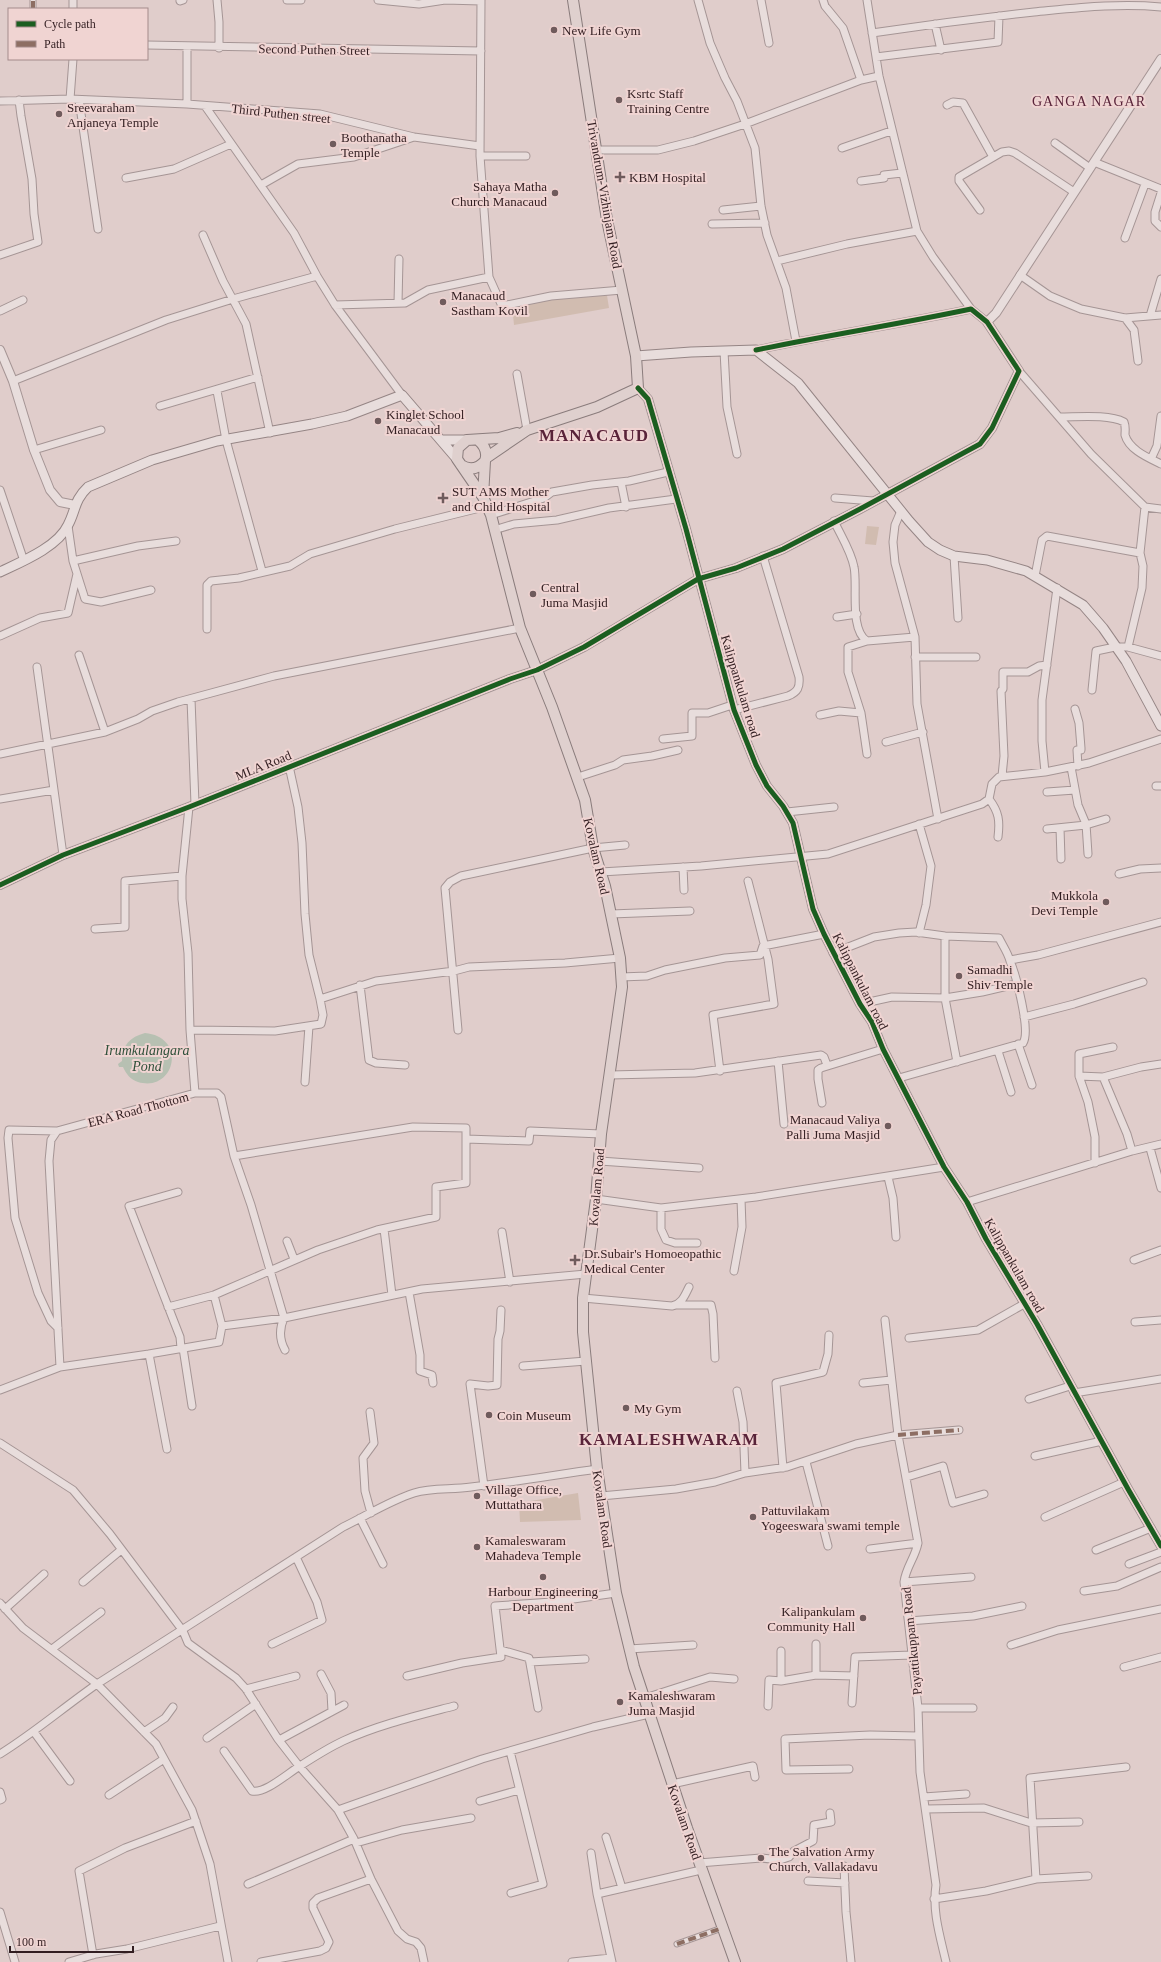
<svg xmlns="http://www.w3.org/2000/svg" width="1161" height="1962" font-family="Georgia,serif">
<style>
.green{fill:#d1bcb0}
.water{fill:#b7c0b2}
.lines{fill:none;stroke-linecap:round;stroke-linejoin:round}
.pedestrian-casing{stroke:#a59595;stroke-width:7}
.minor-casing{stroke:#a59595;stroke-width:9}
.tertiary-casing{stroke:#a59595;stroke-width:10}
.secondary-casing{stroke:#958585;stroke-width:11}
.primary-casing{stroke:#8a7c7c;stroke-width:12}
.pedestrian{stroke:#e8dddc;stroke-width:5}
.minor{stroke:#e8dddc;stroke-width:7}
.tertiary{stroke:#e8dddc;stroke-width:8}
.secondary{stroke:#e8dddc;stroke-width:9}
.primary{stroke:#dfd0ce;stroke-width:10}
.quiet{stroke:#8d6e63;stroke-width:4;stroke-dasharray:8 4;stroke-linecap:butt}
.cycleway-casing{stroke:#f0d4d2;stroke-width:8}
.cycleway{stroke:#1b5e20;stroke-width:5}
.poi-dot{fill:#6f5b5c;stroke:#f0d4d2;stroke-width:1.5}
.labels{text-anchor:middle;stroke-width:4;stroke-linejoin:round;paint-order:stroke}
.poi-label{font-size:13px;fill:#321e21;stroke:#f0d4d2;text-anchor:start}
.street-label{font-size:13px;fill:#321e21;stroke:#f0d4d2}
.neighbourhood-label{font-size:14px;letter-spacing:1px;fill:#592339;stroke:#f0d4d2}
.water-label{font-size:14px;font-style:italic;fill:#2f503a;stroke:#f0d4d2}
.district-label{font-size:17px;font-weight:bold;letter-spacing:1px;fill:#592339;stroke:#f0d4d2}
</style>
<rect width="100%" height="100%" fill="#e0cdcb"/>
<path class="green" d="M606,289L609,308L514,325L512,304Z
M867,526L879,527L876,545L865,544Z
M578,1493L581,1520L520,1522L519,1503Z"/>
<path class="water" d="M145,1033C188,1037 175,1093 138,1082C131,1080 126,1074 123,1067H119L118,1064L122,1061C122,1045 130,1037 145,1033Z"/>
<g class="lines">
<g class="pedestrian-casing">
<path id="pedestrian" d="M33,9V0
M677,1944L722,1928"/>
</g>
<g class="minor-casing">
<path id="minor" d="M73,0V9
M217,0L219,22V48
M287,0H301
M378,0L419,4L445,0L481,1
M481,0L480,156L489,277L502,306L551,296L622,290
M698,0L710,43L725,78L737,101L755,148L761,206L767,235L786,288L796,341
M761,0L769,43
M823,0L825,6L843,28L861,80
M867,0L879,76L917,231L933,257L971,309
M180,1L183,0
M935,24L941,50
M872,33C926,25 980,18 1034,12C1077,8 1118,3 1161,7
M147,45L481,51
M187,47V104
M876,57L998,42L999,16
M73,59L70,99L187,104L320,114L414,137L480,146
M79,100L98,229
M0,101L70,99
M947,105L953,102L963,103L993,157
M205,106L294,233L317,276L335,305L402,395
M1055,143L1090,168
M842,148L891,131
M597,150H658L694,141L745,124L861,80L879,76
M480,156H526
M1094,162L1161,189
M126,178L174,169L231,144
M861,181L884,178V175L902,173
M261,185L298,164L354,157L414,137
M1161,193L1155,212V221L1161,227
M723,210L761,206
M980,210L959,181V177L1002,152L1009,151L1015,153L1074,192
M712,224L765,223
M203,235L223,281L246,324L270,433
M1125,238L1145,184
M0,255L38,242L34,214L32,179L21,116L19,100
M777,261L847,244L917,231
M1020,275L1050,296L1081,309L1125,318L1161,315
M398,303L399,259
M335,305L405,303L428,290L489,277
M0,311L23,300
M1150,316L1161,279
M1125,318L1134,330L1138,361
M756,350C828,335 900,324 971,309L987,322
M724,351L727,407L737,454
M1019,371L1091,454L1145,507L1161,509
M517,374L527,430
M13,381L166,320L233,299L317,276
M217,391L226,440L262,571
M160,406L258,377
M1060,417C1078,417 1109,414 1124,422C1126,427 1125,430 1125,435C1129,450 1149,458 1161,464
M34,450L101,430
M1151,459L1157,446L1161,416
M621,482L626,507
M0,490L24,561
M835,498L873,501
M901,511L895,525L893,542L895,563L915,637L917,704L938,819
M491,515L544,498L552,492L592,485L629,481L668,472
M834,521C841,536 851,551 854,567C858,585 849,630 867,641L915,637
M68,526L73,561L85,599L101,602L151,590
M494,530L514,524L557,520L609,508L676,499
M954,556L958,618
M73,561L138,546L176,541
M1035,576L1042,540L1047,536L1140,553
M837,617L857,614
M207,629V585L211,581L239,578L290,566L310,554L395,529L488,506
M0,636L40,618L68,613L77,574
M1128,647L1142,588L1143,566L1140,553L1145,507
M79,655L105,732
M915,657H976
M37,667L63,855
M1092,690L1096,651L1115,647H1128L1161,656
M191,699L195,804
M1075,709L1079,723L1081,748V750H1077L1078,766
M734,710L788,696C798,692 800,687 799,677L763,556
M820,715L839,711L861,713
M663,739L692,736V713H708L732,705
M886,742L923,732
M0,754L105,732L138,719L152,711L178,702L274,676L520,628
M867,754L861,713L848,672V647L867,641
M289,766L298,807L302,843L305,914L309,955L320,999
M1071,767L1078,805L1086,824L1088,854
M1045,772L1042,741V700L1057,588
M1002,776L1004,756L1001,691L1003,689V672H1028L1039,666L1047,665
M578,777L615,765L623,760L652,756L678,750
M1156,786H1161
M1047,792L1075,790
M0,799L54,790
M989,799C999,812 1000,821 998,837
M787,812L834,807
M919,824L931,866L926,905L919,933
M1060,828L1061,859
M1047,829L1086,825L1106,819
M683,867L684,890
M601,872L701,866L828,854L982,804L989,799L992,784L999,777L1045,772L1089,763L1161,739
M1119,874L1140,869L1161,868
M611,914L690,911
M95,929L125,927V881L182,876
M945,936V998L957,1062
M833,953L874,937L899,933L916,932L945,936L999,938C1003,946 1008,953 1010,961C1016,975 1031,1031 1023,1043L899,1078
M1010,960L1038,955L1161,922
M621,977L647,976L665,970L725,958L760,955L763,946L824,934
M360,985L369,1060L376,1063L405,1065
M860,1004L892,997L945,998L982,992L1016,984
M1024,1017L1074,1004L1143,982
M190,1030L275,1031L321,1024L323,1015L320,999L376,981L454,971L469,967L565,963L620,958
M458,1030L445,888L450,882L461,876L593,848L625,845
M1018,1044L1032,1085
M998,1051L1011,1092
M778,1061L784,1124
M720,1071L713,1015L774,1004L768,959L748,881
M610,1075L695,1073L821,1055L824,1057L827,1065
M1079,1076L1103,1077
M305,1082L309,1026
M195,1093H217L221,1097L234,1156L251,1205L284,1318C279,1329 279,1339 285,1350
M822,1103L818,1079V1070L821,1068L883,1049
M57,1131L9,1130L8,1138L15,1218L38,1293L51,1321L58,1328
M466,1139L529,1141L530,1131L601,1134
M1150,1148L1161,1188
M1132,1151L1127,1134L1103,1077L1141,1067L1161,1064
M600,1161L699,1168
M1095,1163V1137L1088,1102L1079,1076V1054L1113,1047
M888,1177L893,1198L896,1237
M178,1192L129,1206L180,1337L181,1348
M596,1199L661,1208L756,1197L944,1167
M967,1202L1132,1151L1161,1144
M661,1208V1229L666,1240L675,1243H697
M384,1229L392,1295
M502,1232L510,1282
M287,1241L294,1259
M1134,1260L1161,1250
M734,1271L742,1227L741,1199
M409,1292L420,1355V1371L432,1375L433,1383
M583,1298L672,1306C682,1304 685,1295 689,1287
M677,1305H711L713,1314L715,1358
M168,1307L214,1295
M885,1320L898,1435L959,1430
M1135,1322L1161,1320
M222,1326L284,1318L422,1289L586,1274
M909,1338L978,1330L1024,1304
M183,1348L192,1406
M149,1354L167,1449
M523,1366L586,1361
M60,1367L49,1161L51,1140L57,1131L195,1093L190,1030L188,953L182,899V876L189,807
M863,1383L891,1380
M0,1390L60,1367L149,1354L219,1342L222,1326L214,1295L318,1250L377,1230L436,1217V1187L466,1183V1128L413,1127L234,1156
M737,1391L743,1422L745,1473
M1074,1393L1161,1379
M1029,1399L1070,1386
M370,1412L374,1443L363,1458L365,1491L371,1513
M0,1443L73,1490L110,1534L183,1631L188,1643L236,1678L246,1689L278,1739L299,1766L338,1810L354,1839L371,1879L398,1931L407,1939L416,1942L421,1948L424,1962
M1035,1456L1102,1441
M806,1462L828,1546
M783,1468L776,1383L823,1372L828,1354L829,1335
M907,1477L943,1466L953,1503L984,1494
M484,1486L470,1384L488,1386L497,1385L498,1339L500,1331L501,1310
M601,1496L676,1489L715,1482L745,1473L787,1467L856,1444L898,1435L918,1543C915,1558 906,1567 904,1582L918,1708L920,1772L936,1885C932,1911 940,1936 946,1962
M1045,1517L1124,1482
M360,1518L383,1564
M870,1549L918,1543
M1096,1550L1151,1528
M1129,1564L1161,1552
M83,1582L121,1550
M904,1582L971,1577
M1084,1591L1117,1586L1161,1567
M0,1603L23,1628L97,1684L156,1744L192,1810L210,1864L228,1962
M5,1609L44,1574
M909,1621L973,1616L1022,1606
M272,1644L322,1620L317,1602L296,1557
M1011,1645L1058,1630L1161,1609
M52,1649L101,1612
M629,1649L693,1645
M501,1650L529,1658L538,1708
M530,1662L585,1659
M1124,1667L1161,1657
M321,1674L331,1693L332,1711
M816,1675V1644
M407,1676L462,1663L501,1657L495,1606L552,1602L616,1593
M781,1681V1651
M246,1689L296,1676
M645,1698L710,1677L734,1679
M852,1703L855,1657L912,1655
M768,1706L769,1680L781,1681L816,1675L854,1676
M918,1708H973
M34,1732L70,1781
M144,1732L165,1718L173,1707
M207,1738L256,1704
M279,1740L344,1705
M224,1751L252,1791C265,1794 288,1773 300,1766C314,1757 328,1748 343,1741C378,1725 416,1716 454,1706
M510,1751L543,1884L511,1893
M0,1754C34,1733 64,1707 97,1684L343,1527C366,1516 389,1501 414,1493C432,1487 452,1490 471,1487C513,1482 555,1475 597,1469
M849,1769L786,1770L785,1739L870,1735L918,1736
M672,1784L753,1766L755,1777
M0,1792L2,1799L0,1800
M109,1795L164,1759
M924,1797L966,1794
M480,1801L519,1790
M926,1809L984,1808L1031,1823L1079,1822
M338,1810L482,1759L593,1727L649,1714
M606,1837L622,1888
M356,1843L402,1830L471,1818
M591,1853L597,1894
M699,1863L761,1858L780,1860L789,1857L794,1851L813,1841L814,1825L831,1822L830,1813
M844,1866L846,1912L851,1962
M1036,1879L1030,1778L1126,1767
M808,1881L845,1883
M248,1884L354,1839
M934,1899L986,1891L1036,1879L1088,1876
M0,1912L15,1962
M93,1955L79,1871L125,1848L196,1821
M69,1962L96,1954L127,1949L220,1926
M261,1962L320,1951L326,1948L329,1942L313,1908V1903L318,1898L371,1879
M572,1962L611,1958
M612,1962L597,1894L701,1870"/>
</g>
<g class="tertiary-casing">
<path id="tertiary" d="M0,350L13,381L34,450L50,490L60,502L75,505
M638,388L648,399L686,529L734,710L756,765L767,786L783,806L793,823L813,909L824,934L860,1004L872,1022L883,1049L944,1167L967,1202L986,1239L1037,1324L1128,1489L1161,1546
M0,885L63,855L189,807L510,679L537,670L584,647L698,579L736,568L783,549L860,509L980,444L992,428L1019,371L987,322L996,313L1161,59"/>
</g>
<g class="secondary-casing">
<path id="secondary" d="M636,356L691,352L756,350L798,383L909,521L928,542L940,550L954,556L987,560L1026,571L1083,605L1103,628L1126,661L1161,726
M441,440H467
M0,572C21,562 58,547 68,525C76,510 74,500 88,487L152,460L217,441L312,424L347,416L402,395L457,459"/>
</g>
<g class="primary-casing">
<path id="primary" d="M486,458L527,430L597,407L638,388L636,356L607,220L573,0
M485,461L483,497L491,515L520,628L552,707L585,800L593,848L605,886L620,958L622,987L601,1134L596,1199L583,1298V1332L597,1469L616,1593L634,1667L687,1828L735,1962
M461,465C470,471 478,469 485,461C488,453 485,446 478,440
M483,497L457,459L458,448L467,440L499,438L517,433"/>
</g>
<use href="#pedestrian" class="pedestrian"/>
<use href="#minor" class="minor"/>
<use href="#tertiary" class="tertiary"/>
<use href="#secondary" class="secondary"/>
<use href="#primary" class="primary"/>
<path class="quiet" d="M33,9V0
M898,1435L959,1430
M677,1944L722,1928"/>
<g class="cycleway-casing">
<path id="cycleway" d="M638,388L648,399L686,529L734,710L756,765L767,786L783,806L793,823L813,909L824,934L860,1004L872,1022L883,1049L944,1167L967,1202L986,1239L1037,1324L1128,1489L1161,1546
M0,885L63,855L189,807L510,679L537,670L584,647L698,579L736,568L783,549L860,509L980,444L992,428L1019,371L987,322L971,309C900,324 828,335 756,350"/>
</g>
<use href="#cycleway" class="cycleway"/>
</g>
<g class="poi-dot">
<circle cx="554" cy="30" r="4"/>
<circle cx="619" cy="100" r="4"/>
<circle cx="59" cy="114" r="4"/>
<circle cx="333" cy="144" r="4"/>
<path d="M618 171h4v4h4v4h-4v4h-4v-4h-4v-4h4z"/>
<circle cx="555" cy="193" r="4"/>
<circle cx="443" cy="302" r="4"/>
<circle cx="378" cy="421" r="4"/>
<path d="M441 492h4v4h4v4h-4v4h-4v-4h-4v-4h4z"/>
<circle cx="533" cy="594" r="4"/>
<circle cx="1106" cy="902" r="4"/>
<circle cx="959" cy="976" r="4"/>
<circle cx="888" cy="1126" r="4"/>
<path d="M573 1254h4v4h4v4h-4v4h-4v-4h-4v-4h4z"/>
<circle cx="626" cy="1408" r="4"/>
<circle cx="489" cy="1415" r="4"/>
<circle cx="477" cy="1496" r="4"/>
<circle cx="753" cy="1517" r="4"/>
<circle cx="477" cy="1547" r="4"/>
<circle cx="543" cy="1577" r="4"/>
<circle cx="863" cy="1618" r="4"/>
<circle cx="620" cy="1702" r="4"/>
<circle cx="761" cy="1858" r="4"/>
</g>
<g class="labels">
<g class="poi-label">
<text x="562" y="35">New Life Gym</text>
<text x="627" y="98">Ksrtc Staff<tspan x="627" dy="15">Training Centre</tspan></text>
<text x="67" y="112">Sreevaraham<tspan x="67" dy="15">Anjaneya Temple</tspan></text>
<text x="341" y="142">Boothanatha<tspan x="341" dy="15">Temple</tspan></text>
<text x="629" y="182">KBM Hospital</text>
<text x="547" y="191" text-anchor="end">Sahaya Matha<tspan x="547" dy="15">Church Manacaud</tspan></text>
<text x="451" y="300">Manacaud<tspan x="451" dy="15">Sastham Kovil</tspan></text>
<text x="386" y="419">Kinglet School<tspan x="386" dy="15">Manacaud</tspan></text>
<text x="452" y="496">SUT AMS Mother<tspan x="452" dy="15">and Child Hospital</tspan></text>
<text x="541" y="592">Central<tspan x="541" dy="15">Juma Masjid</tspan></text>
<text x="1098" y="900" text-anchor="end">Mukkola<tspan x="1098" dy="15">Devi Temple</tspan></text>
<text x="967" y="974">Samadhi<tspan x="967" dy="15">Shiv Temple</tspan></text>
<text x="880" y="1124" text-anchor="end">Manacaud Valiya<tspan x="880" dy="15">Palli Juma Masjid</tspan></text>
<text x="584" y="1258">Dr.Subair's Homoeopathic<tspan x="584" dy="15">Medical Center</tspan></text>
<text x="634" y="1413">My Gym</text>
<text x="497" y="1420">Coin Museum</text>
<text x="485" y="1494">Village Office,<tspan x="485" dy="15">Muttathara</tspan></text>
<text x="761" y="1515">Pattuvilakam<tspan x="761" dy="15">Yogeeswara swami temple</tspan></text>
<text x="485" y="1545">Kamaleswaram<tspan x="485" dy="15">Mahadeva Temple</tspan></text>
<text x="543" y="1596" text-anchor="middle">Harbour Engineering<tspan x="543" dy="15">Department</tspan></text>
<text x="855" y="1616" text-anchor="end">Kalipankulam<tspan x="855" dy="15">Community Hall</tspan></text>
<text x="628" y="1700">Kamaleshwaram<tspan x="628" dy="15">Juma Masjid</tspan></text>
<text x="769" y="1856">The Salvation Army<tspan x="769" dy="15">Church, Vallakadavu</tspan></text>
</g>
<g class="street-label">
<text transform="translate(314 49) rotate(1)" y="5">Second Puthen Street</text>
<text transform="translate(281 113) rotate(6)" y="5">Third Puthen street</text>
<text transform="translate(605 194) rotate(80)" y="5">Trivandrum-Vizhinjam Road</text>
<text transform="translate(741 686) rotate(73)" y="5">Kalippankulam road</text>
<text transform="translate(263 765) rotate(-22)" y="5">MLA Road</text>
<text transform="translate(597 856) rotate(77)" y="5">Kovalam Road</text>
<text transform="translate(861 981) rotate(63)" y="5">Kalippankulam road</text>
<text transform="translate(138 1109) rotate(-15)" y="5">ERA Road Thottom</text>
<text transform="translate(596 1187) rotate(-85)" y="5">Kovalam Road</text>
<text transform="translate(1015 1265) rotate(60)" y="5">Kalippankulam road</text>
<text transform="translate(603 1509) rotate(82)" y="5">Kovalam Road</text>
<text transform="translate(911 1641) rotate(-96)" y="5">Payattikuppam Road</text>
<text transform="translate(685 1822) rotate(71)" y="5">Kovalam Road</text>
</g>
<g class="neighbourhood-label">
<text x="1089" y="106">GANGA NAGAR</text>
</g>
<g class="water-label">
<text x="147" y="1055">Irumkulangara<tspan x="147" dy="16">Pond</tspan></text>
</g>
<g class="district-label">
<text x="594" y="441">MANACAUD</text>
<text x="669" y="1445">KAMALESHWARAM</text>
</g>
</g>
<rect x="8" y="8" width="140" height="52" fill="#f0d4d2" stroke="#a48b8b"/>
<rect x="16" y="21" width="20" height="6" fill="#1b5e20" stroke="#a48b8b"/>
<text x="44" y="28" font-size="12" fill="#321e21">Cycle path</text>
<rect x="16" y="41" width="20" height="6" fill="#8d6e63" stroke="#a48b8b"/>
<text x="44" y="48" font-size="12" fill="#321e21">Path</text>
<path d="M10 1946v6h123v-6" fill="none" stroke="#321e21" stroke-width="2"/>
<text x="16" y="1946" font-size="12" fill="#321e21" stroke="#f0d4d2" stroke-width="3" paint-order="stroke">100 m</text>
</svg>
